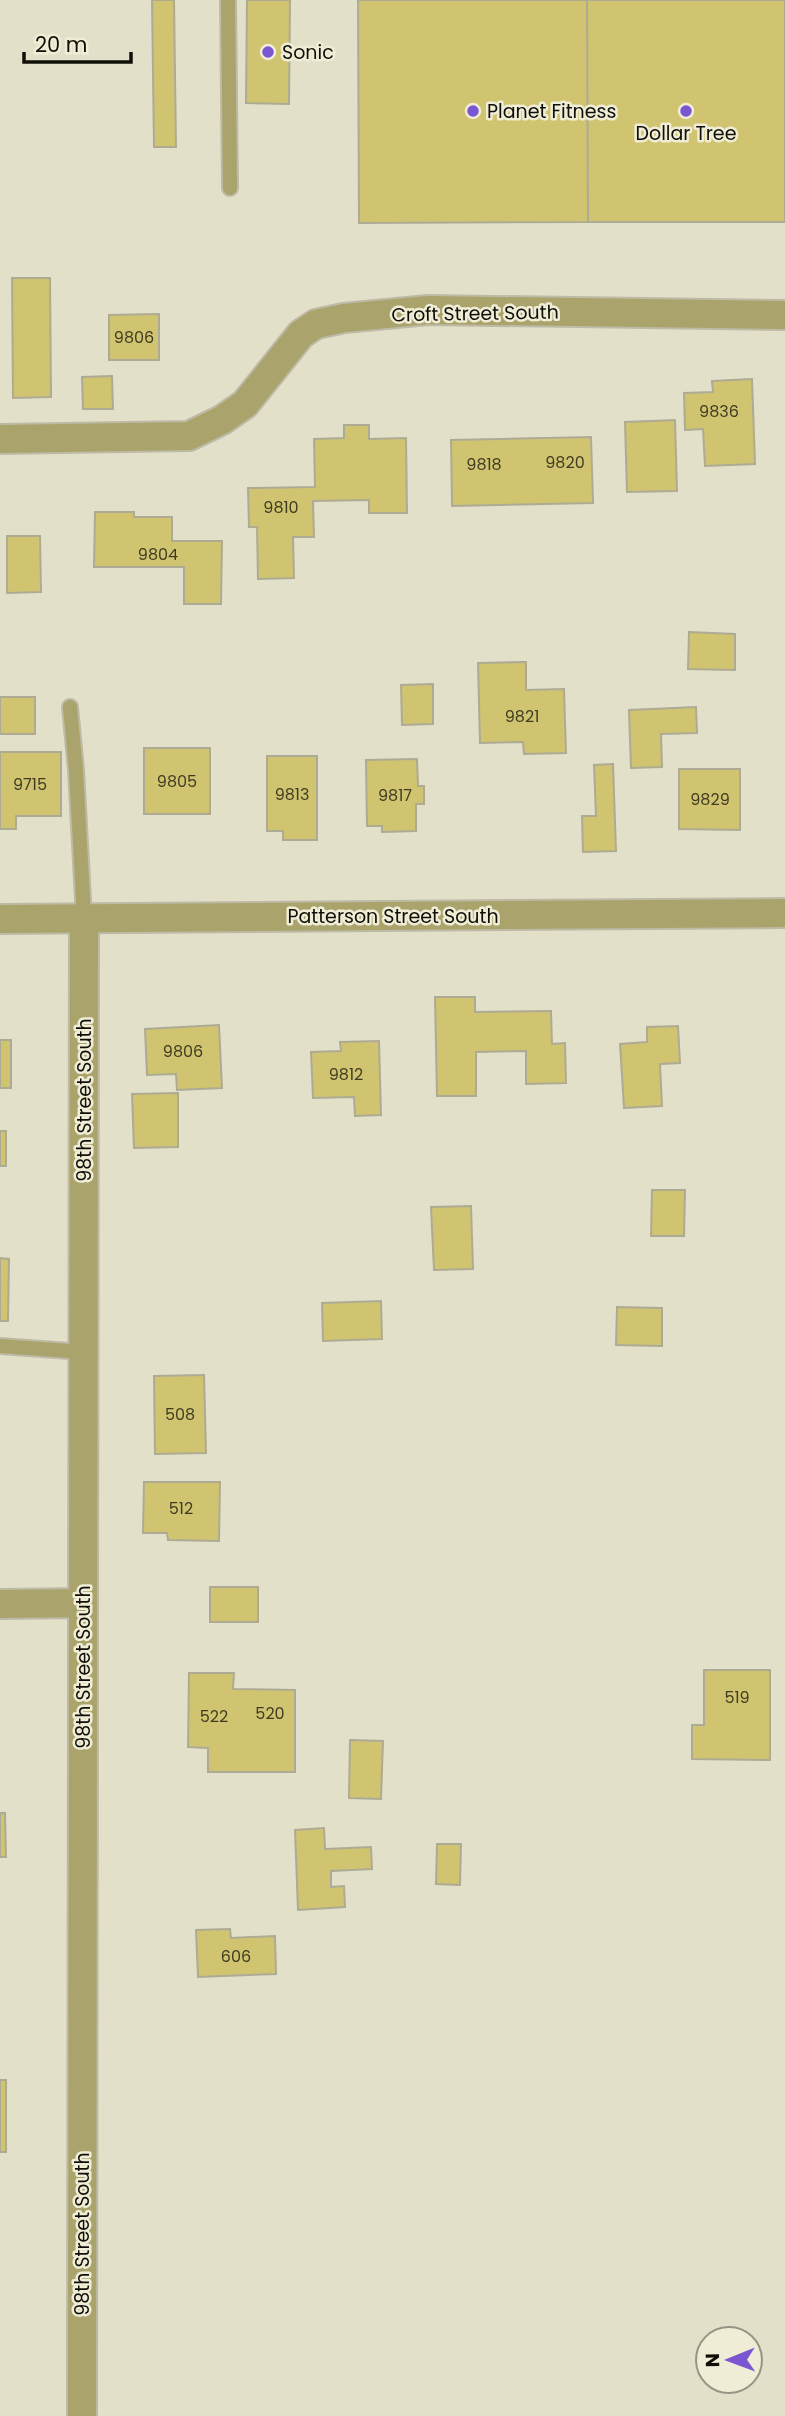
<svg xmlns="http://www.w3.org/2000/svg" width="785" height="2416" font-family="Poppins,sans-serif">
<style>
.building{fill:#d0c470;stroke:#aeab95;stroke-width:2}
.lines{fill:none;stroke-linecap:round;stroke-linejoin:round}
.lane-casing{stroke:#bdbaa6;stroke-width:18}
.street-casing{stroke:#bdbaa6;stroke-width:32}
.lane{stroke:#aba36c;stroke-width:14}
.street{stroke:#aba36c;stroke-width:28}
.poi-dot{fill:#7a56d0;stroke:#f0edd6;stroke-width:2.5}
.labels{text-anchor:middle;stroke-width:5;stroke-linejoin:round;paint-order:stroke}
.number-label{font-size:16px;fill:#403c21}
.poi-label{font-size:19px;fill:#100f07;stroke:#f0edd6;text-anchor:start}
.street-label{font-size:19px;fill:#100f07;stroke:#f0edd6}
</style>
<rect width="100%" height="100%" fill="#e3e0c9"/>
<path class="building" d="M152,0H174L176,147H154Z
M247,0H290L289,104L246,103Z
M358,0H587L588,222L359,223Z
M587,0H785V222H588Z
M12,278H50L51,397L13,398Z
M159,314V360H109V315Z
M112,376L113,409H83L82,377Z
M752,379L755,464L705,466L703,429L685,430L684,393L713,392L712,381Z
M675,420L677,491L627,492L625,422Z
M344,425H369V439L406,438L407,513H369V500L313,501L314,537H293L294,578L258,579L257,527H249L248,488L315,487L314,439L344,438Z
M591,437L593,503L452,506L451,440Z
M95,512H134V517H172V541H222L221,604H184V567H94Z
M7,536H40L41,592L7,593Z
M689,632L735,634V670L688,669Z
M526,662V690L564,689L566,753L524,754L523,742L480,743L478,663Z
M433,684V724L402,725L401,685Z
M0,697H35V734H0Z
M696,707L697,733L661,734L662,767L631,768L629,710Z
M144,748H210V814H144Z
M0,752H61V816H16V829H0Z
M267,756H317V840H283V831H267Z
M417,759L418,786H424V804H416V831L382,832V826H367L366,760Z
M613,764L616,851L583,852L582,816H596L594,765Z
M679,769H740V830L679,829Z
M435,997H475V1012L551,1011L552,1044L565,1043L566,1083L526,1084V1051L476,1052V1096H437Z
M219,1025L222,1088L177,1090L176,1074L147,1075L145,1029Z
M678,1026L680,1063L660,1064L662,1106L624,1108L620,1044L647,1042V1027Z
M0,1040H11V1088H0Z
M379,1041L381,1115L355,1116L354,1097L313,1098L311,1052L341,1051L340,1042Z
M178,1093V1147L134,1148L132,1094Z
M0,1131H6V1166H0Z
M652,1190H685L684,1236H651Z
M471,1206L473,1269L434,1270L431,1207Z
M0,1258L9,1259L8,1321H0Z
M381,1301L382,1339L323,1341L322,1303Z
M617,1307L662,1308V1346L616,1345Z
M204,1375L206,1453L155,1454L154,1376Z
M144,1482H220L219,1541L168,1540L167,1533H143Z
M210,1587H258V1622H210Z
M704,1670H770V1760L692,1759V1725H704Z
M189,1673H234L233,1689L295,1690V1772H208V1748L188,1747Z
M350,1740L383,1741L381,1799L349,1798Z
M0,1813H5L6,1857H0Z
M324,1828L325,1849L371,1847L372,1869L331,1871V1887L344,1886L345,1907L298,1910L295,1830Z
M437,1844H461L460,1885L436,1884Z
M230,1929L231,1938L275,1936L276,1974L198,1977L196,1930Z
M0,2080H6V2152H0Z"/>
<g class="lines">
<g class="lane-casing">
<path id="lane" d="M228,0L230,188
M70,707L76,770L84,918
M0,1346L83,1352"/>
</g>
<g class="street-casing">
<path id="street" d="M0,439L189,436L222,420L245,404L301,334L316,324L344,318L428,310L785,315
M0,919L785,913
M0,1604L83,1603
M82,2416L84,918"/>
</g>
<use href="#lane" class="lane"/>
<use href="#street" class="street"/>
</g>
<g class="poi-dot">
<circle cx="268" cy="52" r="7"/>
<circle cx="473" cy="111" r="7"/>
<circle cx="686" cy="111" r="7"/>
</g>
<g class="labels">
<g class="number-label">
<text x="134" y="343">9806</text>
<text x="719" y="417">9836</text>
<text x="565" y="468">9820</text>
<text x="484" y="470">9818</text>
<text x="281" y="513">9810</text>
<text x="158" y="560">9804</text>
<text x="522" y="722">9821</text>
<text x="177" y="787">9805</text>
<text x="30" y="790">9715</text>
<text x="292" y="800">9813</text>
<text x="395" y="801">9817</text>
<text x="710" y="805">9829</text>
<text x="183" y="1057">9806</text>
<text x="346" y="1080">9812</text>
<text x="180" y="1420">508</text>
<text x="181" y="1514">512</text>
<text x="737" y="1703">519</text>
<text x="270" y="1719">520</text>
<text x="214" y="1722">522</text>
<text x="236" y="1962">606</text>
</g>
<g class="poi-label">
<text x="282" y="59">Sonic</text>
<text x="487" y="118">Planet Fitness</text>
<text x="686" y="140" text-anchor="middle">Dollar Tree</text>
</g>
<g class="street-label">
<text transform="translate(475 313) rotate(-1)" y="7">Croft Street South</text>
<text x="393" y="923">Patterson Street South</text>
<text transform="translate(84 1100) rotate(-90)" y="7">98th Street South</text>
<text transform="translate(83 1667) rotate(-90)" y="7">98th Street South</text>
<text transform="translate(82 2234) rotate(-90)" y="7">98th Street South</text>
</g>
</g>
<g transform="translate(729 2360) rotate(269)"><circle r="33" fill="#f0edd6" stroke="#969483" stroke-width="2"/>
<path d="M0-5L12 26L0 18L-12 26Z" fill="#7a56d0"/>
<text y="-10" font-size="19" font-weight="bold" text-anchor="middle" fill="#100f07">N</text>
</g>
<path d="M24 52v10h107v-10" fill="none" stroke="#100f07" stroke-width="3.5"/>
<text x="35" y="52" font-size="21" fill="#100f07" stroke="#f0edd6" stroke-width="5" paint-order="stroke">20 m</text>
</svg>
